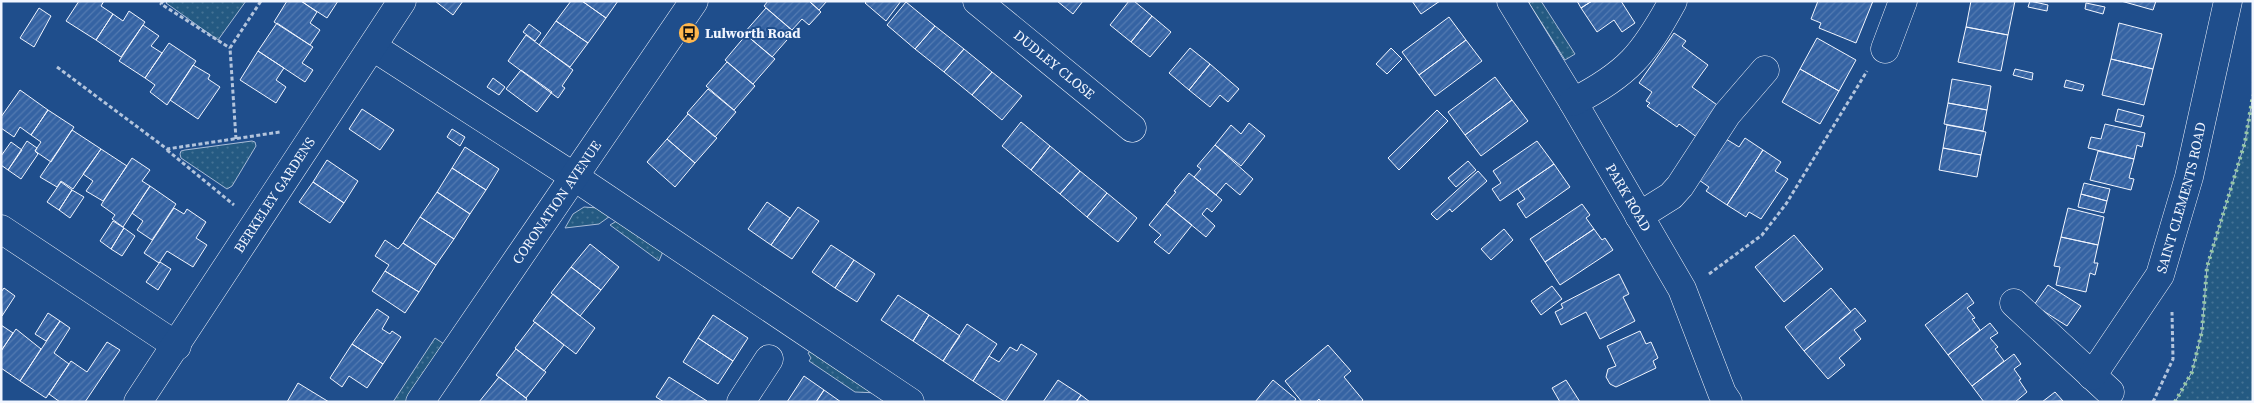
<svg xmlns="http://www.w3.org/2000/svg" width="2254" height="403" font-family="'Source Serif 4',serif">
<style>
.grass{fill:url(#grass-dots);stroke:#a8bbd7}
.building{fill:url(#building-hatch);stroke:#f2f6ff}
.lines{fill:none;stroke-linecap:round;stroke-linejoin:round}
.minor-casing{stroke:#f2f6ff;stroke-width:29}
.path{stroke:#b3c4dc;stroke-width:3;stroke-dasharray:4 2.5;stroke-linecap:butt}
.minor{stroke:#1f4e8c;stroke-width:28}
.hedge{stroke:#97c8a6;stroke-width:4;stroke-dasharray:2.5 4;stroke-linecap:butt}
.labels{text-anchor:middle;stroke-width:4;stroke-linejoin:round;paint-order:stroke}
.poi-label{font-size:14px;font-weight:bold;fill:#f2f6ff;stroke:#1f4e8c;text-anchor:start}
.street-label{font-size:14px;fill:#f2f6ff;stroke:#1f4e8c}
</style>
<defs>
<pattern id="grass-dots" width="8" height="8" patternUnits="userSpaceOnUse" patternTransform="scale(1.25)"><rect width="8" height="8" fill="#245a82"/><path d="M2 2h.1M6 6h.1" fill="none" stroke="#447295" stroke-width="1.8" stroke-linecap="round"/></pattern>
<pattern id="building-hatch" width="6" height="6" patternUnits="userSpaceOnUse" patternTransform="scale(1.25)"><rect width="6" height="6" fill="#3563a3"/><path d="M-1 1l2-2M0 6l6-6M5 7l2-2" fill="none" stroke="#537ab1"/></pattern>
</defs>
<rect width="100%" height="100%" fill="#1f4e8c"/>
<path class="grass" d="M168,1H246L218,40L166,3Z
M1532,1H1541L1575,54L1565,60L1529,3Z
M2253,95V402H2175L2192,372L2202,331L2207,267L2245,142Z
M252,141L255,142L256,146L232,186L227,189L181,158L180,154L181,151L185,150Z
M584,207L598,208L613,214L599,224L565,228L573,214Z
M620,219L664,249L659,261L610,225Z
M435,338L444,344L406,402H393Z
M812,350L878,393L855,392L809,361L811,358L808,353Z"/>
<path class="building" d="M79,1H104L101,6L113,14L96,40L66,21Z
M287,1H301L317,12L310,23L320,30L310,45L274,22Z
M301,1H338L327,18Z
M435,1H463L453,15Z
M571,1H582L606,18L588,43L556,21Z
M582,1H618L606,18Z
M768,1H809L821,12L809,25L802,19L792,30L764,6Z
M809,1H827L819,10Z
M867,1H901L886,21L865,3Z
M1057,1H1083L1073,14Z
M1129,1H1134L1152,16L1131,42L1110,25Z
M1412,1H1440L1421,14Z
M1577,1H1592L1581,8Z
M1592,1H1621L1635,23L1622,32L1614,20L1597,32L1581,8Z
M1818,1H1873L1856,43L1819,28L1821,23L1811,19Z
M1971,1H2015L2008,35L1966,27Z
M2030,1L2048,5L2047,11L2028,7Z
M2121,1H2156L2153,10Z
M906,2L935,26L915,49L887,25Z
M2086,3L2105,7L2103,14L2085,9Z
M39,8L51,16L34,47L20,38Z
M766,8L794,32L772,57L744,33Z
M129,11L145,22L121,57L96,40L113,14L123,21Z
M1152,16L1171,32L1150,57L1131,42Z
M1449,17L1466,40L1419,75L1402,52Z
M556,21L588,43L570,67L539,45Z
M277,23L313,47L302,63L313,70L305,82L258,51Z
M2119,23L2162,34L2153,69L2111,59Z
M529,24L541,33L535,41L523,32Z
M143,25L159,36L151,46L162,53L145,78L119,61Z
M935,26L964,49L944,72L915,49Z
M1966,27L2008,35L2001,71L1958,62Z
M1674,33L1686,41L1682,46L1708,65L1692,87L1720,107L1698,138L1679,124L1677,127L1647,106L1650,103L1646,101L1652,92L1639,83Z
M526,35L573,70L562,86L565,88L558,98L508,61Z
M746,35L775,59L753,84L725,60Z
M1817,38L1856,60L1839,91L1800,69Z
M1466,40L1482,61L1435,96L1419,75Z
M169,43L196,61L167,105L150,92L155,85L145,78Z
M1190,48L1210,64L1189,90L1169,73Z
M1391,48L1402,59L1387,74L1376,64Z
M964,49L992,72L972,95L944,72Z
M258,51L284,68L276,80L286,87L276,103L240,80Z
M2111,59L2153,69L2144,105L2102,95Z
M727,62L755,86L734,110L706,86Z
M1210,64L1239,89L1228,102L1220,95L1210,107L1189,90Z
M193,65L210,75L208,79L220,87L198,119L170,100Z
M1800,69L1839,91L1820,124L1782,102Z
M2015,69L2033,73L2032,80L2013,75Z
M521,70L552,92L537,112L506,89Z
M992,72L1022,96L1002,120L972,95Z
M1495,77L1512,100L1465,135L1448,112Z
M493,78L505,87L499,95L487,87Z
M1952,79L1991,86L1987,110L1948,103Z
M2066,80L2084,85L2082,91L2064,87Z
M708,89L736,112L715,137L687,113Z
M20,90L48,110L31,135L20,127L14,137L1,128V117Z
M1512,100L1528,121L1481,156L1465,135Z
M1948,103L1987,110L1983,131L1944,124Z
M362,109L394,130L380,150L349,129Z
M2118,109L2144,116L2141,127L2115,121Z
M48,110L74,127L51,162L35,151L41,142L31,135Z
M1437,110L1448,121L1399,170L1388,158Z
M688,114L717,138L695,163L667,139Z
M1021,122L1050,146L1031,170L1002,146Z
M1249,123L1265,136L1241,166L1215,145L1231,125L1241,134Z
M2105,124L2145,133L2142,147L2137,145L2134,159L2088,148L2091,137L2101,139Z
M1947,125L1986,132L1981,155L1943,148Z
M452,129L465,137L460,146L447,137Z
M72,130L101,149L73,189L61,181L57,187L40,177Z
M1745,138L1763,150L1727,205L1706,191L1709,187L1699,180L1726,139L1739,147Z
M667,139L695,163L675,187L647,162Z
M27,141L37,148L35,151L38,154L21,179L8,170Z
M1537,141L1554,164L1500,201L1492,189L1501,183L1493,171Z
M11,142L22,150L8,170L1,165V156Z
M1215,145L1253,179L1240,195L1226,183L1216,195L1194,177L1201,169L1197,166Z
M1050,146L1080,171L1060,194L1031,170Z
M465,147L499,169L486,190L452,168Z
M1943,148L1981,155L1977,177L1939,170Z
M101,149L127,166L103,201L86,191L93,181L83,174Z
M1763,150L1781,162L1775,171L1788,179L1761,219L1749,212L1746,217L1727,205Z
M2098,151L2134,159L2129,178L2134,179L2131,190L2090,180Z
M132,158L150,170L142,181L150,186L123,227L112,219L115,215L101,205Z
M327,160L358,181L344,203L313,182Z
M1468,161L1476,170L1456,187L1448,178Z
M1554,164L1570,187L1526,218L1517,204L1525,199L1518,189Z
M452,168L486,190L470,214L437,192Z
M1080,171L1107,193L1087,217L1060,194Z
M1478,171L1487,181L1452,212L1450,209L1437,220L1431,214Z
M1189,173L1222,200L1212,212L1207,208L1202,214L1215,226L1206,237L1166,204L1176,192L1174,191Z
M61,182L72,190L59,210L47,202Z
M313,182L344,203L330,223L299,202Z
M2084,183L2110,189L2107,201L2081,194Z
M150,186L176,204L152,240L137,230L143,221L132,213Z
M72,190L84,197L70,218L59,210Z
M437,192L470,214L454,239L420,217Z
M1107,193L1137,218L1118,242L1087,217Z
M2081,194L2107,201L2104,213L2078,207Z
M767,202L790,218L771,245L748,229Z
M1166,204L1192,225L1169,254L1154,242L1161,235L1149,225Z
M1582,204L1590,215L1586,218L1594,229L1545,262L1530,239Z
M798,207L819,221L792,259L771,245Z
M174,208L184,214L187,209L206,222L196,238L207,245L193,267L167,251L159,263L144,253Z
M2068,208L2104,217L2098,245L2061,237Z
M420,217L454,239L436,265L403,243Z
M113,221L124,228L111,249L100,241Z
M124,228L135,236L122,256L111,249Z
M1504,229L1513,240L1491,260L1481,249Z
M1594,229L1602,240L1605,238L1613,250L1560,285L1545,262Z
M1794,235L1823,269L1784,302L1755,267Z
M2061,237L2098,245L2094,263H2098L2095,275L2090,273L2086,292L2056,285L2060,267L2054,266Z
M385,240L398,249L403,243L436,265L419,292L385,271L389,265L375,256Z
M590,244L619,267L601,290L571,267Z
M831,245L854,260L835,288L812,272Z
M854,260L875,274L857,302L835,288Z
M160,262L171,269L158,290L146,282Z
M571,267L601,290L580,316L551,293Z
M385,271L419,292L405,313L372,291Z
M1619,274L1629,294L1623,297L1635,321L1600,339L1586,312L1561,325L1555,312L1563,308L1561,304Z
M2048,285L2081,306L2067,326L2034,305Z
M1552,286L1562,299L1541,315L1531,301Z
M4,288L15,296L2,316L1,292Z
M1831,288L1851,312L1804,351L1785,327Z
M1967,293L1974,303L1967,308L1975,318L1972,319L1980,330L1948,355L1925,325Z
M553,294L595,328L576,354L533,321Z
M898,295L929,315L913,341L881,320Z
M1855,308L1866,321L1854,330L1861,339L1839,358L1845,365L1828,379L1804,351Z
M377,309L389,317L382,329L390,334L392,331L401,337L383,364L352,344Z
M48,313L60,321L46,341L35,334Z
M713,315L748,338L733,361L698,338Z
M929,315L960,336L943,361L913,341Z
M60,321L70,328L54,353L69,364L46,398L20,381Z
M535,322L564,345L544,371L515,348Z
M1990,323L1998,333L1990,338L1998,347L1995,349L2004,361L1972,386L1948,355Z
M967,324L997,344L973,381L943,361Z
M1,325L13,333L1,351Z
M16,329L41,349L20,381L1,368V351Z
M1640,331L1646,344L1651,342L1658,358L1653,361L1656,368L1616,387L1610,384L1606,377L1608,369L1616,366L1607,346Z
M698,338L733,361L718,384L683,362Z
M107,342L120,350L85,402H60L49,394L71,361L87,372Z
M352,344L383,364L367,388L349,376L342,387L330,378Z
M1021,344L1037,354L1005,402L973,381L989,356L999,362L1010,347L1017,351Z
M1328,345L1351,371L1344,377L1363,400L1361,402H1321L1319,399L1316,402H1302L1285,381Z
M516,349L546,372L526,398L496,375Z
M2014,354L2021,364L2014,369L2021,379L2019,380L2027,392L2015,402H1984L1972,386Z
M804,376L824,390L816,402H787Z
M499,377L527,399L525,402H479Z
M669,377L707,401L664,402L656,397Z
M1058,380L1081,395L1076,402H1043Z
M1273,380L1296,399L1294,402H1255Z
M1566,380L1580,402H1560L1552,388Z
M298,383L329,402H287Z
M824,390L841,402H816Z
M2055,392L2063,401L2042,402Z
M1081,395L1090,402H1076Z"/>
<g class="lines">
<g class="minor-casing">
<g id="minor">
<path id="s1" d="M977,1L1132,128"/>
<path id="s2" d="M1511,1L1573,102L1682,289L1722,393L1728,402"/>
<path d="M373,47L573,176L910,402"/>
<path d="M1885,49L1903,1"/>
<path d="M1573,102C1628,74 1644,54 1673,1"/>
<path d="M1639,216L1671,196L1680,186L1727,114L1765,70"/>
<path d="M1,229L177,346"/>
<path d="M2014,303L2110,392"/>
<path id="s3" d="M2092,376L2160,275L2189,177L2228,1"/>
<path id="s4" d="M138,402L402,1"/>
<path id="s5" d="M420,402L694,1"/>
<path d="M741,402L769,359"/>
</g>
</g>
<path class="path" d="M163,1L161,4L230,48
M57,67L167,149L280,132
M236,139L230,48L261,1
M167,150L234,205
M1709,274L1762,235L1786,204L1867,71
M2153,402L2173,359L2172,312"/>
<use href="#minor" class="minor"/>
<path class="hedge" d="M2175,402L2192,372L2202,331L2207,267L2245,142L2253,95"/>
</g>
<defs>
<g id="bus-disc" transform="scale(1.125)"><circle r="9.5" fill="#ffb74d" stroke="#1f4e8c"/><path d="M-5-6H5V4H4V6H2V4H-2V6H-4V4H-5ZM-3.5-4V0h7V-4ZM-3.5 1.2v1.5H-2V1.2ZM2 1.2v1.5H3.5V1.2Z" fill="#111"/></g>
</defs>
<g fill-rule="evenodd">
<use href="#bus-disc" x="689" y="33"/>
</g>
<g class="labels">
<g class="poi-label">
<text x="705" y="38">Lulworth Road</text>
</g>
<g class="street-label">
<text dy="5" stroke="none"><textPath href="#s1" startOffset="100">DUDLEY CLOSE</textPath></text>
<text dy="5" stroke="none"><textPath href="#s4" startOffset="248">BERKELEY GARDENS</textPath></text>
<text dy="5" stroke="none"><textPath href="#s2" startOffset="229">PARK ROAD</textPath></text>
<text dy="5" stroke="none"><textPath href="#s3" startOffset="202">SAINT CLEMENTS ROAD</textPath></text>
<text dy="5" stroke="none"><textPath href="#s5" startOffset="242">CORONATION AVENUE</textPath></text>
</g>
</g>
<rect width="2254" height="403" fill="none" stroke="#f2f6ff" stroke-width="5"/>
</svg>
